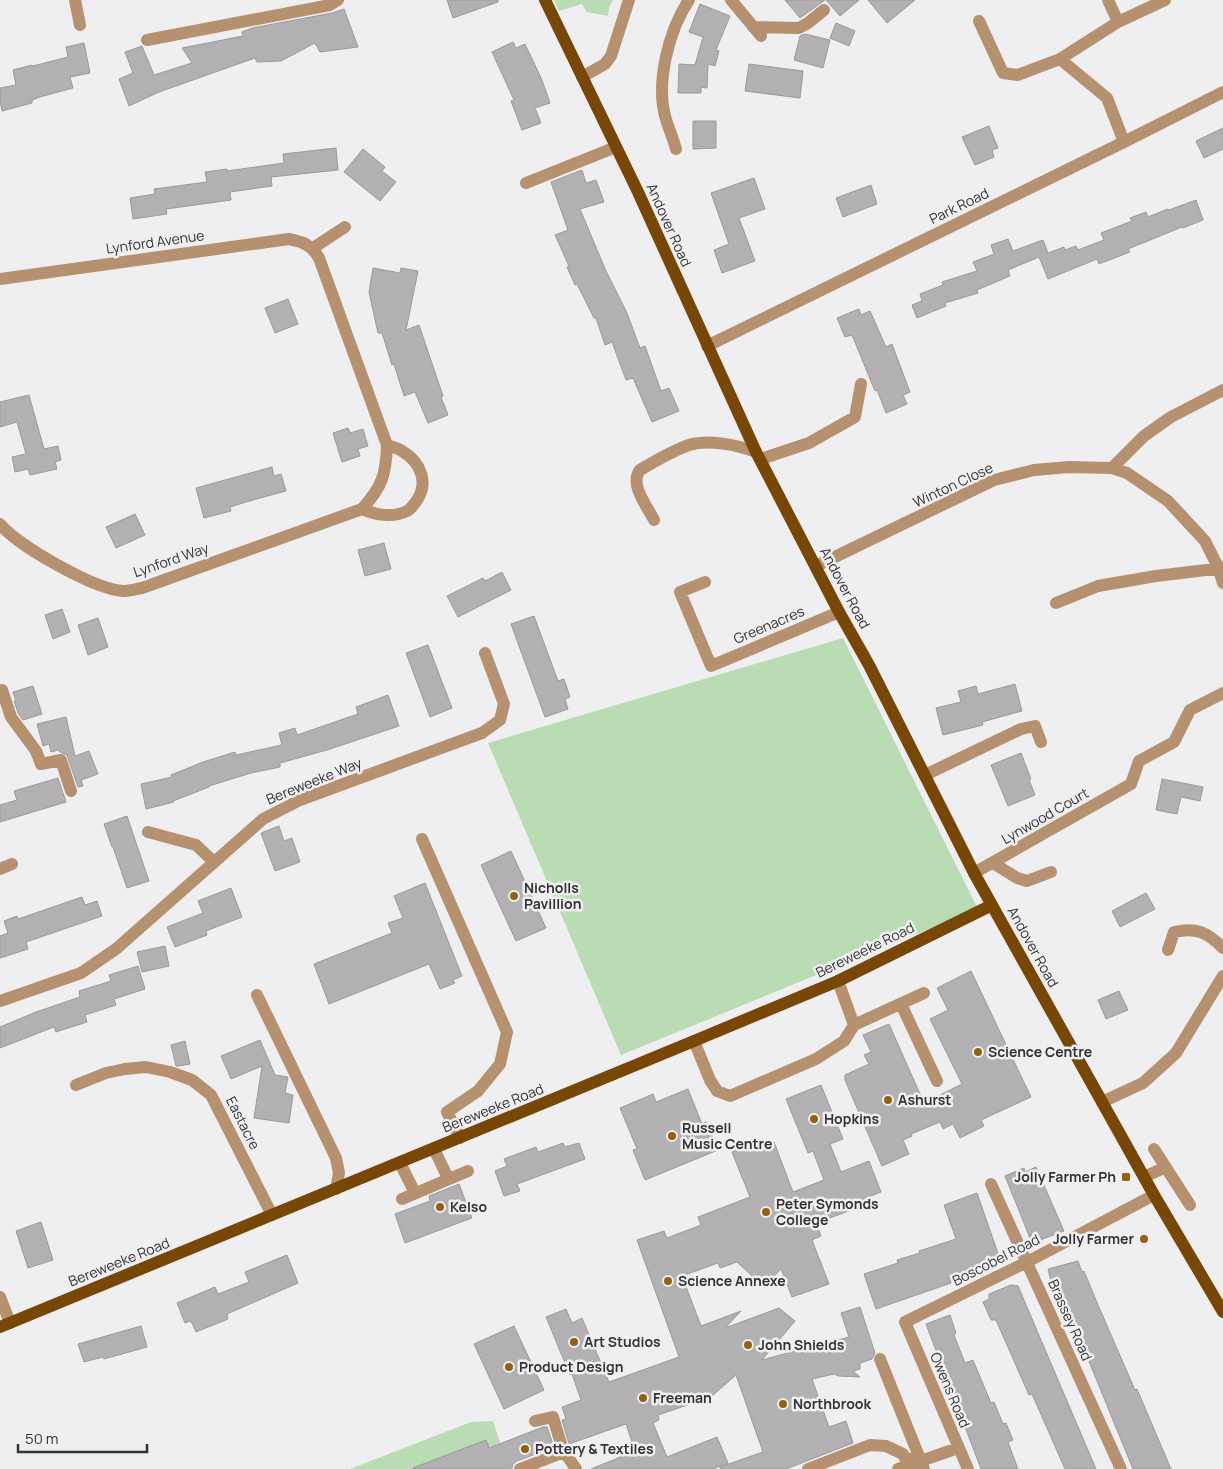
<svg xmlns="http://www.w3.org/2000/svg" width="1223" height="1469" font-family="Manrope,sans-serif">
<style>
.green{fill:#badcb4}
.building{fill:#b2b0b2;stroke:#9b999b}
.lines{fill:none;stroke-linecap:round;stroke-linejoin:round}
.minor{stroke:#b5916f;stroke-width:12}
.major{stroke:#784605;stroke-width:12}
.poi-dot{fill:#926210;stroke:#efeef0;stroke-width:2}
.labels{text-anchor:middle;stroke-width:5;stroke-linejoin:round;paint-order:stroke}
.street-label{font-size:14px;fill:#333334;stroke:#efeef0}
.poi-label{font-size:14px;font-weight:bold;fill:#333334;stroke:#efeef0;text-anchor:start}
</style>
<rect width="100%" height="100%" fill="#efeef0"/>
<path class="green" d="M554,0H613L609,8L608,16L587,12L582,4L559,11Z
M843,638L978,909L621,1055L488,743Z
M493,1421L500,1443L435,1469H350L471,1422Z"/>
<path class="building" d="M447,0H498V2L453,18Z
M785,0H825L800,18Z
M826,0H859L840,16Z
M868,0H915L887,23Z
M700,4L730,16L716,50L719,51L715,66L708,64L707,88L701,87V93H678L679,64L695,65L703,37L689,32Z
M344,9L358,47L320,52L315,43L281,61L257,62L255,58L159,92L129,106L119,79L133,73L125,52L142,46L154,75L192,63L182,48L243,36L242,32L252,28L332,13Z
M836,23L855,31L849,46L830,38Z
M805,34L830,40L823,68L794,60L800,36Z
M513,42L516,48L525,44L542,80L550,103L535,108L541,123L522,130L511,101L514,100L492,52Z
M84,43L90,73L70,77L73,88L40,97L32,100V103L2,111L0,101V88L16,85L13,70L32,65L33,66L68,57L66,47Z
M749,64L803,71L800,98L745,91Z
M693,121H716V148L693,149Z
M989,126L998,148L992,150L994,157L975,165L962,137Z
M1223,128V149L1204,158L1196,141Z
M336,148L338,170L271,177L272,186L230,192L231,200L166,209L167,214L133,219L130,198L155,194L154,189L207,182L205,172L227,169V171L284,163L283,154Z
M363,149L385,167L382,171L396,182L380,201L344,172Z
M582,170L586,183L596,180L604,202L580,209L606,271L627,313L640,348L645,346L661,391L669,388L679,411L652,422L633,378L626,380L612,342L605,345L596,318H594L577,284L575,285L567,267L569,266L555,235L568,230L551,182Z
M754,178L765,209L739,218L755,261L722,273L714,250L729,244L711,193Z
M871,185L877,204L843,217L836,198Z
M1196,200L1203,220L1183,228L1182,227L1128,249L1130,252L1099,264L1097,259L1048,279L1039,257L1008,270L1010,276L977,290L978,293L945,303L946,306L917,318L912,305L922,301L920,294L943,285L942,282L977,271L973,262L994,254L991,245L1008,239L1013,251L1043,240L1048,253L1064,247L1065,250L1076,246L1078,250L1104,240L1101,233L1132,221L1130,218L1146,212L1148,217L1168,209L1169,210Z
M373,268L400,273L401,268L418,271L406,330L419,325L443,396L441,397L448,415L428,423L415,392L404,396L394,364L392,365L382,333H378L369,292Z
M288,299L298,324L275,333L265,308Z
M859,309L861,315L870,311L886,347L892,344L910,392L903,395L907,404L886,413L877,390L875,391L852,335L845,337L837,318Z
M29,395L44,449L58,446L61,460L55,462L57,469L30,475L28,469L15,472L12,457L26,454L17,422L0,427V402Z
M348,428L350,433L363,429L368,446L358,449L360,456L342,462L333,433Z
M272,467L274,476L281,474L286,491L253,500L230,507L231,511L204,518L196,488Z
M135,514L145,535L116,548L106,527Z
M384,543L391,569L365,576L358,550Z
M502,572L511,590L458,617L447,596L483,578L485,581Z
M62,609L70,632L53,639L45,615Z
M534,616L558,681L564,679L570,697L565,699L568,709L545,717L511,624Z
M98,618L108,647L88,655L78,625Z
M428,645L452,708L430,717L406,653Z
M1015,684L1022,711L982,722L983,725L943,735L936,708L961,702L958,691L976,686L978,694Z
M33,686L42,714L23,720L18,713L14,701H16L13,692Z
M388,695L399,726L327,750L280,763V767L251,773L209,786V787L173,801L174,802L146,809L141,784L172,777L171,775L203,762L235,752L236,755L282,745L279,733L295,728L297,735L358,714L356,707Z
M66,717L75,756L89,751L98,774L81,780L83,786L78,787L67,755L60,752L59,750L51,752L49,744L43,746L37,724Z
M1021,753L1031,779L1029,780L1035,795L1008,806L991,765Z
M58,778L66,802L0,822V805L17,800L14,791Z
M1162,779L1203,787L1200,801L1181,797L1177,814L1156,810Z
M127,816L149,881L127,888L113,847H112L104,824Z
M279,826L284,841L292,838L300,862L275,871L261,833Z
M511,851L546,928L516,941L481,865Z
M425,883L462,976L453,980L455,983L440,989L429,964L329,1004L314,964L392,933L388,923L403,918L394,896Z
M231,888L242,917L206,931L207,935L175,947L167,927L203,913L198,901Z
M1146,893L1155,909L1120,927L1112,911Z
M82,897L85,905L97,901L102,916L26,942L28,949L0,958V936L8,933L4,921L17,916L18,919Z
M165,946L169,966L142,972L137,952Z
M138,966L145,989L114,999L116,1005L85,1015L87,1022L56,1032L54,1027L0,1048V1027L36,1012L80,997L79,991L111,981L109,975Z
M971,971L1031,1097L981,1120L984,1126L960,1138L953,1124L943,1129L940,1122L911,1134L912,1136L903,1140L909,1154L882,1166L845,1080V1075L869,1064L864,1055L871,1052L863,1035L889,1024L924,1103L962,1084L930,1019L948,1010L937,988Z
M1119,991L1128,1010L1106,1019L1098,1000Z
M260,1040L275,1075L288,1077L285,1093L293,1095L289,1123L254,1118L262,1066L231,1079L221,1056Z
M185,1041L190,1064L179,1066H176L171,1045Z
M821,1085L843,1139L830,1144L841,1172L869,1161L881,1192L863,1199L865,1205L816,1223L821,1236L812,1240L829,1284L792,1297L781,1269L764,1287L737,1262L720,1268L718,1263L682,1276L701,1326L741,1311L725,1328L779,1308L795,1321L762,1360L821,1344L830,1352L827,1343L849,1337L841,1313L860,1307L875,1353L872,1359L860,1363V1369L853,1371L860,1377L839,1376L834,1374L812,1379L829,1427L846,1421L853,1443L786,1469H721L720,1467L763,1452L736,1375L711,1397L658,1415L659,1420L653,1423L667,1457L717,1437L728,1463L713,1469H591L635,1451L626,1424L569,1444L562,1420L566,1419L562,1407L581,1400L572,1374L570,1375L546,1317L566,1309L572,1323L582,1318L609,1382L679,1357L637,1240L664,1231L667,1238L701,1225L698,1217L750,1197L732,1152L765,1139L767,1145L774,1142L793,1192L824,1180L813,1151L808,1153L786,1099Z
M688,1089L702,1124L706,1122L718,1150L645,1180L633,1150L637,1149L620,1108L653,1094L656,1102Z
M563,1143L565,1147L579,1143L585,1159L517,1184L520,1191L504,1196L495,1171L507,1166L504,1159L536,1147L538,1152Z
M1036,1167L1064,1231L1032,1243L1005,1176L1024,1168L1025,1172Z
M459,1184L472,1218L405,1243L395,1214L430,1201L429,1196Z
M977,1193L1000,1259L949,1277L951,1283L876,1309L864,1274L898,1263L897,1260L920,1253L919,1251L956,1239L944,1205Z
M41,1222L53,1260L28,1268L16,1231Z
M287,1255L298,1283L227,1314L228,1319L196,1332L191,1321L185,1323L177,1303L215,1287L218,1294L249,1282L245,1272Z
M1078,1261L1082,1272L1084,1271L1098,1305L1135,1390L1137,1389L1171,1469H1133L1059,1288L1053,1290L1048,1269Z
M1011,1285L1018,1286L1096,1469H1065L1032,1394L1029,1395L996,1320H991L983,1302L989,1299V1294Z
M950,1315L956,1333L954,1335L965,1363L973,1360L991,1403L994,1402L1003,1424L1006,1423L1013,1440L1008,1442L1018,1469H981L926,1324Z
M141,1326L147,1347L104,1359L103,1357L84,1362L78,1344Z
M514,1326L544,1390L504,1409L474,1344Z
M543,1427H547L554,1447L517,1461L513,1464L512,1468L509,1469H413V1468L486,1440L489,1448Z"/>
<g class="lines">
<path class="minor" d="M75,0L80,25
M731,0L761,36
M1108,0L1118,22
M979,21L1003,73L1018,75L1060,59L1118,22L1165,0
M753,27L799,28L808,23L824,10
M147,40L330,5L338,0
M1060,59L1107,98L1124,142
M582,77L605,64L611,56L629,0
M676,149C673,138 668,127 665,116C656,81 669,30 689,0
M526,183L616,147
M313,248L345,227
M0,279L289,239C304,242 311,245 319,258L387,445C386,475 382,487 362,509L142,588C136,589 129,591 123,591C94,589 18,546 0,524
M707,346L1124,142L1223,92
M761,459L809,443L855,417L861,384
M1112,468L1144,436L1171,417L1223,390
M362,509C375,515 394,518 407,511C410,510 413,505 415,503C430,484 421,462 402,451C398,448 392,447 387,445
M654,520C647,506 629,484 640,470C655,461 672,451 689,445C708,439 738,445 756,452
M816,566L994,480L1034,470L1069,467L1112,468L1127,473L1168,501L1205,541L1218,567L1223,583
M705,582L680,592L711,666L839,612
M1056,603L1098,586L1156,576L1223,568
M0,691L2,690L11,717L36,751L41,764L61,760L71,791
M925,775L1021,729L1035,726L1041,742
M148,832L196,845L214,862
M422,839L507,1032L500,1064L478,1091L447,1112L460,1138
M993,863L1017,878L1027,881L1051,872
M0,869L12,864
M974,873L1131,784L1139,761L1174,742L1190,710L1223,693
M1168,950L1174,932C1196,927 1207,932 1223,948
M257,995L336,1158L339,1173L336,1189
M0,1001L81,973L116,949L263,819L300,800L482,733L500,720L504,704L485,653
M901,1004L937,1081
M854,1025L924,993
M694,1041L710,1080L717,1091L730,1096L816,1059L844,1041L854,1025L838,981
M76,1085L106,1073L125,1069L146,1067L170,1072L192,1080L211,1095L272,1215
M1102,1102L1143,1083L1176,1053L1223,976
M434,1149L448,1178
M1154,1149L1190,1205
M400,1163L415,1193
M1144,1177L1166,1167
M991,1184L1121,1469
M402,1199L468,1171
M0,1297L10,1323
M880,1359L924,1469
M535,1421L553,1417L564,1454
M520,1469L559,1454H564L568,1457L576,1469
M808,1469L870,1445L886,1446L903,1454L905,1458L920,1461
M898,1469L958,1448
M968,1469L905,1322L1027,1262L1154,1195"/>
<path class="major" d="M545,0L638,192L756,452L839,612L869,665L974,873L1154,1195L1223,1312
M0,1327L694,1041L838,981L992,905"/>
</g>
<g class="poi-dot">
<circle cx="514" cy="896" r="5"/>
<circle cx="978" cy="1052" r="5"/>
<circle cx="888" cy="1100" r="5"/>
<circle cx="814" cy="1119" r="5"/>
<circle cx="672" cy="1136" r="5"/>
<rect x="1121" y="1172" width="10" height="10" rx="2.5"/>
<circle cx="440" cy="1207" r="5"/>
<circle cx="766" cy="1212" r="5"/>
<circle cx="1144" cy="1239" r="5"/>
<circle cx="668" cy="1281" r="5"/>
<circle cx="574" cy="1342" r="5"/>
<circle cx="748" cy="1345" r="5"/>
<circle cx="509" cy="1367" r="5"/>
<circle cx="643" cy="1398" r="5"/>
<circle cx="783" cy="1404" r="5"/>
<circle cx="525" cy="1449" r="5"/>
</g>
<g class="labels">
<g class="street-label">
<text transform="translate(959 206) rotate(-26)" y="5">Park Road</text>
<text transform="translate(669 225) rotate(66)" y="5">Andover Road</text>
<text transform="translate(155 242) rotate(-8)" y="5">Lynford Avenue</text>
<text transform="translate(953 485) rotate(-25)" y="5">Winton Close</text>
<text transform="translate(171 560) rotate(-19)" y="5">Lynford Way</text>
<text transform="translate(845 588) rotate(62)" y="5">Andover Road</text>
<text transform="translate(769 625) rotate(-23)" y="5">Greenacres</text>
<text transform="translate(314 781) rotate(-22)" y="5">Bereweeke Way</text>
<text transform="translate(1045 816) rotate(-30)" y="5">Lynwood Court</text>
<text transform="translate(1033 947) rotate(61)" y="5">Andover Road</text>
<text transform="translate(865 950) rotate(-26)" y="5">Bereweeke Road</text>
<text transform="translate(493 1108) rotate(-22)" y="5">Bereweeke Road</text>
<text transform="translate(243 1123) rotate(63)" y="5">Eastacre</text>
<text transform="translate(996 1260) rotate(-27)" y="5">Boscobel Road</text>
<text transform="translate(119 1262) rotate(-22)" y="5">Bereweeke Road</text>
<text transform="translate(1070 1320) rotate(66)" y="5">Brassey Road</text>
<text transform="translate(950 1390) rotate(67)" y="5">Owens Road</text>
</g>
<g class="poi-label">
<text x="524" y="893">Nicholls<tspan x="524" dy="16">Pavillion</tspan></text>
<text x="988" y="1057">Science Centre</text>
<text x="898" y="1105">Ashurst</text>
<text x="824" y="1124">Hopkins</text>
<text x="682" y="1133">Russell<tspan x="682" dy="16">Music Centre</tspan></text>
<text x="1116" y="1182" text-anchor="end">Jolly Farmer Ph</text>
<text x="776" y="1209">Peter Symonds<tspan x="776" dy="16">College</tspan></text>
<text x="450" y="1212">Kelso</text>
<text x="1134" y="1244" text-anchor="end">Jolly Farmer</text>
<text x="678" y="1286">Science Annexe</text>
<text x="584" y="1347">Art Studios</text>
<text x="758" y="1350">John Shields</text>
<text x="519" y="1372">Product Design</text>
<text x="653" y="1403">Freeman</text>
<text x="793" y="1409">Northbrook</text>
<text x="535" y="1454">Pottery &amp; Textiles</text>
</g>
</g>
<path d="M18 1444v8h129v-8" fill="none" stroke="#333334" stroke-width="2.5"/>
<text x="25" y="1444" font-size="15" fill="#333334" stroke="#efeef0" stroke-width="4" paint-order="stroke">50 m</text>
</svg>
